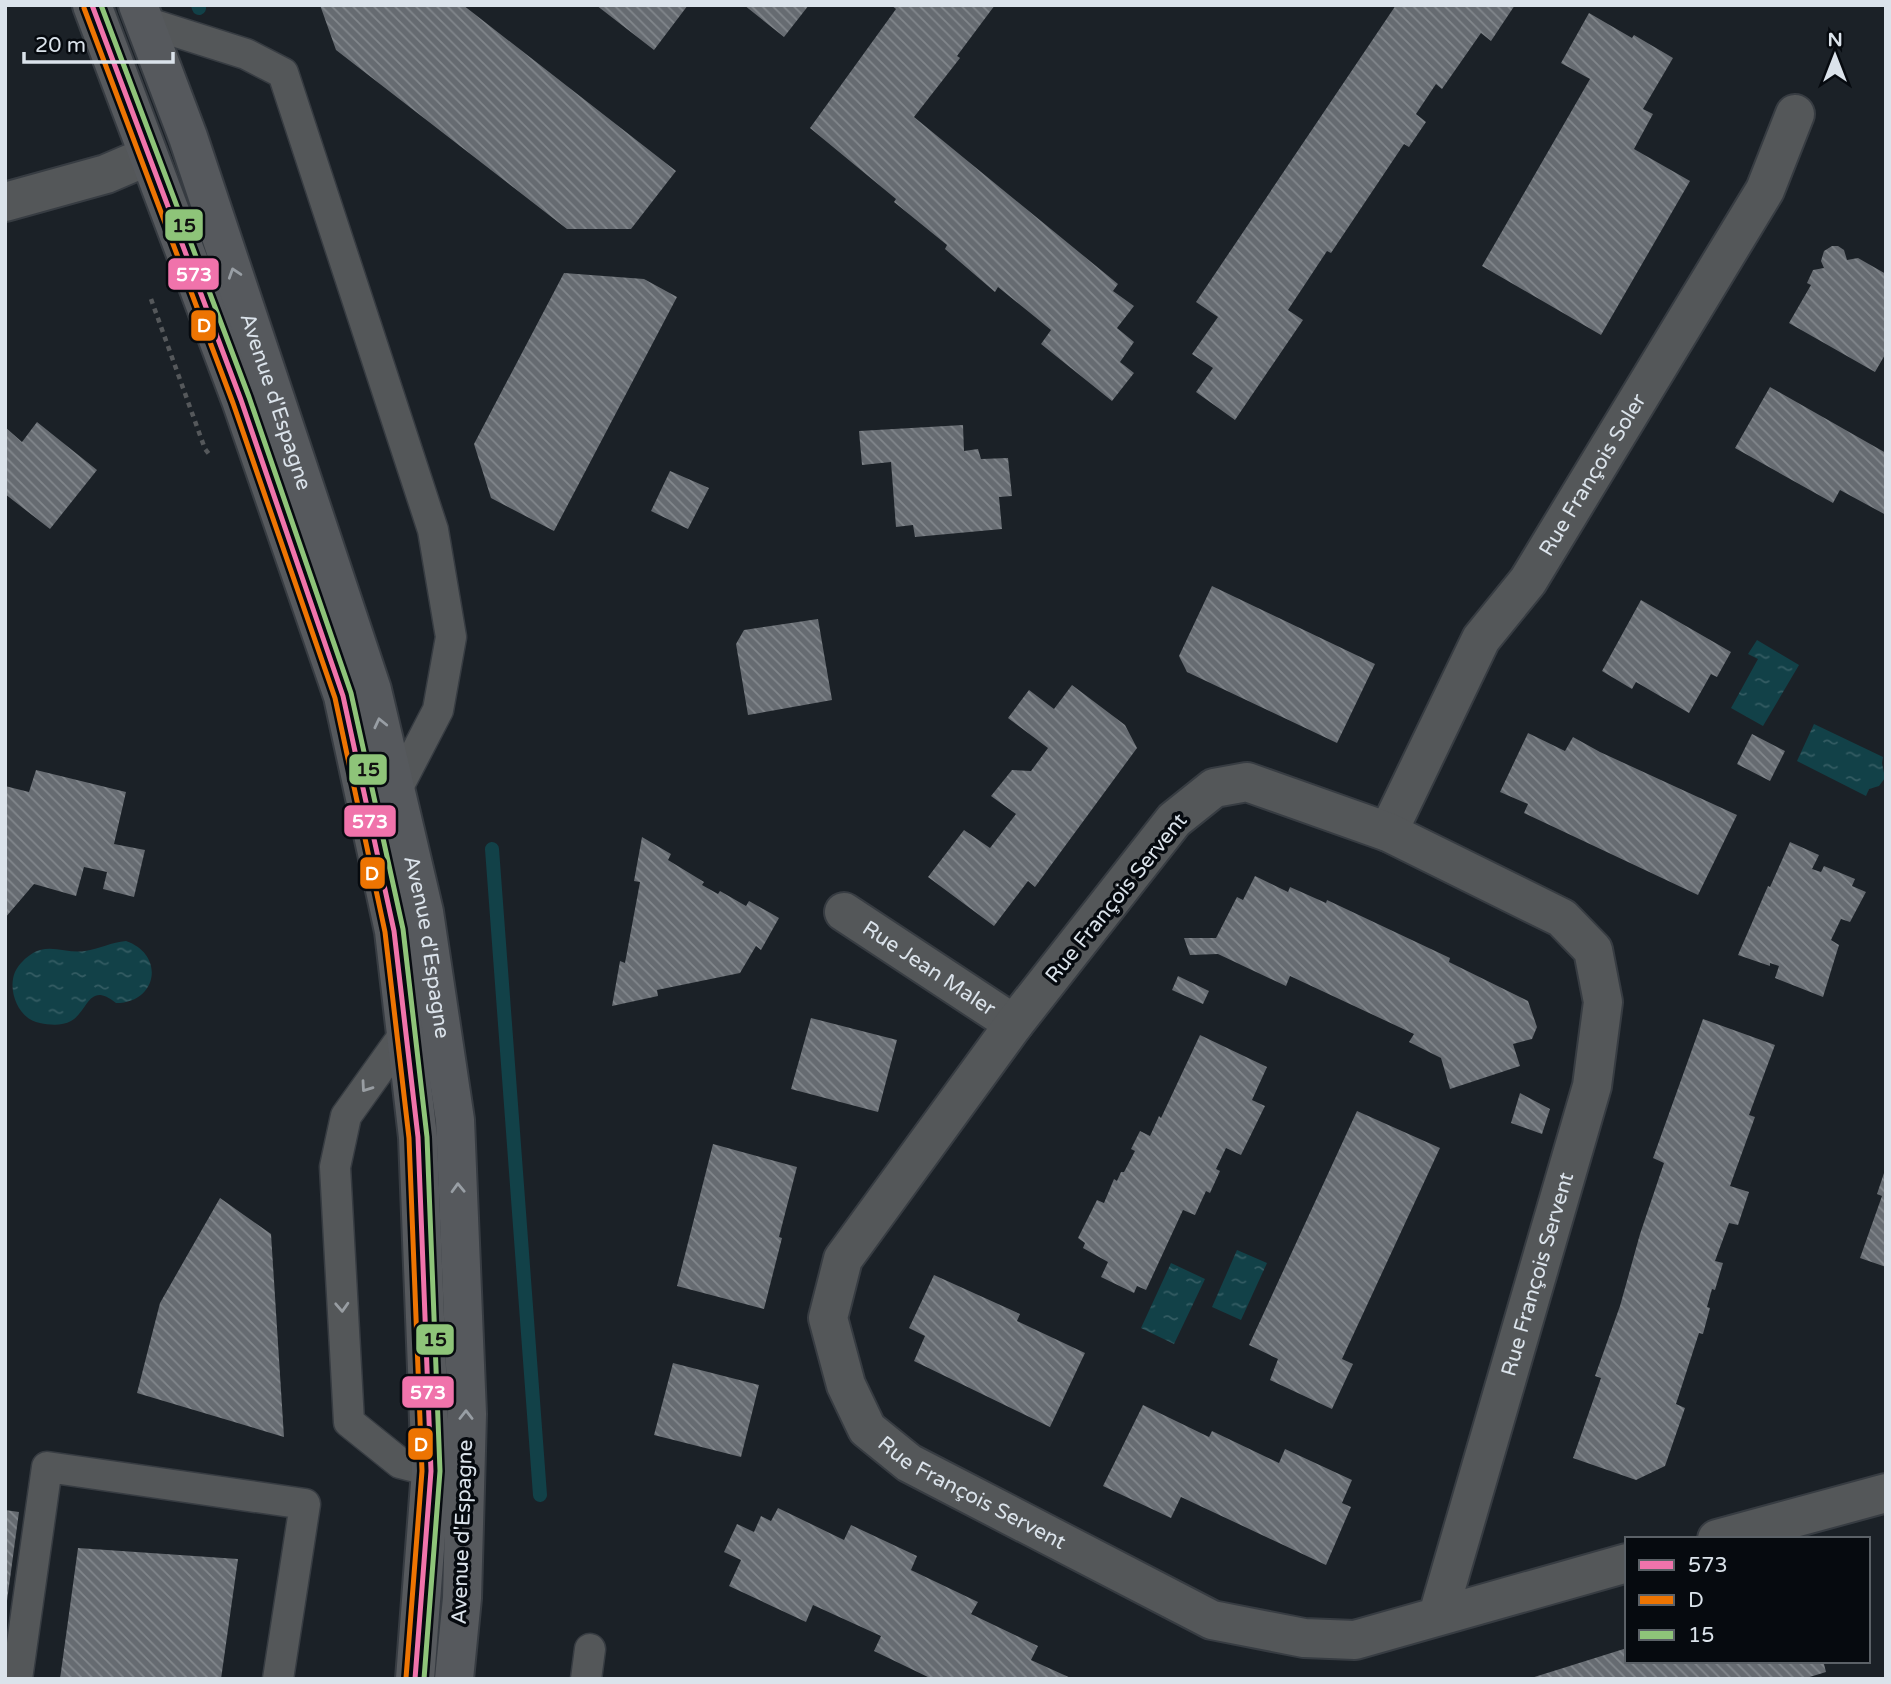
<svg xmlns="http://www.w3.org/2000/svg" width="1891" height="1684" font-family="'Varela Round',sans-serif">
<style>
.water{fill:url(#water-ripples)}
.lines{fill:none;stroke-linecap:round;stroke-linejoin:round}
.stream{stroke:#124148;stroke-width:14}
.building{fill:url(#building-back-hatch)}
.lane-casing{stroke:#373c42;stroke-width:33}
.street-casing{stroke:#373c42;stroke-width:42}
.secondary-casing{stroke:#373c42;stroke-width:42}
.path{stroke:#55585b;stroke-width:4.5;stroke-dasharray:5 5;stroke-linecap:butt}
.lane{stroke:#545759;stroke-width:30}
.street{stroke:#545759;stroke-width:38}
.secondary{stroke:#56595d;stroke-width:38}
.bus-1-casing{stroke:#060a0f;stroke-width:10}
.bus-2-casing{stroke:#060a0f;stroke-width:10}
.bus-3-casing{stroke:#060a0f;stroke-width:10}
.bus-1{stroke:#f073ab;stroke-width:5}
.bus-2{stroke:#ed7402;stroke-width:5}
.bus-3{stroke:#8ec479;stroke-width:5}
.oneway{stroke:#989ea4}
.oneway2{stroke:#989da2}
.labels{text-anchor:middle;stroke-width:7;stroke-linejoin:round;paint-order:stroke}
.street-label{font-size:21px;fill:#dbe3eb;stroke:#060a0f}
.line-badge{stroke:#060a0f;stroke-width:2.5}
.badge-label{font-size:19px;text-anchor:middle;font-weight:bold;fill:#fff}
.pale-badge-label{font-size:19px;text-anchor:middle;font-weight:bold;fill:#111}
</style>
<defs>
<pattern id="water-ripples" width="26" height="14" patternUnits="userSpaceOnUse" patternTransform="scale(1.75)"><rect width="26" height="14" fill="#124148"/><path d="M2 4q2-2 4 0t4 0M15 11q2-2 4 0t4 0" fill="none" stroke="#345c63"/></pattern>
<pattern id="building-back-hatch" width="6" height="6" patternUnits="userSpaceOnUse" patternTransform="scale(1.75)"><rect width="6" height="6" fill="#666b71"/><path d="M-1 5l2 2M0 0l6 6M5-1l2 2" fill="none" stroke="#82878c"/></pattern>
</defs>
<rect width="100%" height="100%" fill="#1b2127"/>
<path class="water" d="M1757,640L1799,665L1763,726L1731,708L1758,659L1748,654Z
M1814,724L1883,757L1882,763L1885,778L1879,786L1869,789L1866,796L1797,761Z
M126,941C166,955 157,1003 116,1003C88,981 89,1011 71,1021C62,1026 50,1025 40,1023C19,1020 7,991 15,972C19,964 25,958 33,953C49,943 68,954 85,951C99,949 112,942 126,941Z
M1237,1250L1267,1263L1241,1320L1212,1307Z
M1171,1263L1205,1279L1174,1344L1141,1328Z"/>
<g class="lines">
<path class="stream" d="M198,5L199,8
M492,849L540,1495"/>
</g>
<path class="building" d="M320,5H463L676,171L631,229H567L336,50Z
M596,5H688L654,50Z
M744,5H809L784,37Z
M891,5H995L957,56L960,58L914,117L1118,284L1113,291L1134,306L1117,328L1134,342L1120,362L1134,373L1112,401L1041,344L1051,330L998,287L995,292L945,249L947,245L894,202L896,199L810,128L896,9Z
M1396,5H1515L1491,41L1481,33L1442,89L1436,84L1416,114L1426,122L1409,147L1404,144L1331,253L1327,251L1288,310L1303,320L1235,420L1196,392L1213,368L1192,354L1218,317L1196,302Z
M1589,13L1632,38L1634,35L1673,58L1643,109L1653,114L1634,149L1690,181L1601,335L1482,266L1590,79L1561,63Z
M1832,246H1838L1844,250L1847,260L1858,258L1886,274V353L1875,372L1789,323L1811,285L1807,283L1813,270L1824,268L1821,261L1824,251Z
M564,273L644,279L677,297L554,531L491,498L474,444Z
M1770,387L1886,453V515L1840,490L1833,503L1735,448Z
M37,422L97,470L50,529L5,494V427L22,442Z
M963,425L964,451L978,449L981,459L1008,458L1012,496L999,497L1002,529L915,537L913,525L896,527L891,462L862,465L859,431Z
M670,471L709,488L688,529L651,511Z
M1212,586L1375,664L1337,743L1187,672L1179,656Z
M1641,600L1731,652L1717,677L1711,674L1689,713L1636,682L1632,689L1602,671Z
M818,619L832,700L748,715L736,644L744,630Z
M1072,685L1125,725L1137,748L1035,887L1028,881L994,926L928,877L964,830L990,848L1016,814L991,796L1012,770L1031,771L1048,748L1008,718L1029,690L1054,709Z
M1528,733L1565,751L1573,737L1600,752L1737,815L1698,895L1524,813L1528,804L1500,792Z
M1752,734L1785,751L1770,781L1737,764Z
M36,770L126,792L114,844L145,850L134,897L103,889L107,872L84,867L76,896L34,884L5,918V786L29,792Z
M642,837L671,854L668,860L704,882L702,885L718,894L720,891L746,906L749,901L779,918L761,950L756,946L740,973L657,990L658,996L612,1006L620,961L625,963L640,882L634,881Z
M1790,842L1819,855L1812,869L1821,872L1824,866L1855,879L1852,886L1866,892L1850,922L1841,919L1831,940L1839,945L1823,997L1775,978L1779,966L1770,963V966L1738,955L1768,886L1770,887Z
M1255,876L1288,892L1290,887L1326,903L1327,900L1450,958L1449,962L1528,1001L1537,1027L1532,1039L1513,1044L1520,1066L1450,1089L1441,1058L1409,1042L1414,1034L1290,976L1286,986L1218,954L1190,955L1184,938H1216L1237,897L1243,900Z
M1178,976L1209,991L1203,1004L1172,990Z
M811,1018L897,1040L878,1112L791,1089Z
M1703,1019L1775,1045L1749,1115L1755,1117L1730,1186L1749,1192L1738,1225L1729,1223L1715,1261L1723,1263L1715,1290L1712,1289L1707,1307L1710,1308L1703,1334L1699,1333L1676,1404L1685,1408L1665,1466L1636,1480L1573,1458L1601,1378L1595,1376L1620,1306L1640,1234L1664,1163L1653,1158Z
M1200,1035L1267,1067L1252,1100L1265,1106L1241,1155L1226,1148L1216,1169L1220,1171L1210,1193L1206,1191L1195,1215L1183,1210L1146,1290L1137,1286L1134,1293L1101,1277L1108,1262L1083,1248L1085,1243L1078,1238L1097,1200L1104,1203L1114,1179L1117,1181L1121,1172H1124L1135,1151L1131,1149L1140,1131L1150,1136L1159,1116L1161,1118Z
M1520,1093L1550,1109L1542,1134L1511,1123Z
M1357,1111L1440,1148L1342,1359L1353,1364L1332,1409L1270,1380L1278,1359L1249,1345Z
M713,1144L797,1167L779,1237L782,1238L764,1309L677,1286Z
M1885,1170H1886V1267L1860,1258L1882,1196L1877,1194Z
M220,1198L271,1234L284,1437L137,1393L160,1303Z
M934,1275L1020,1314L1017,1321L1085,1353L1050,1427L914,1361L925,1336L909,1328Z
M673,1363L759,1385L741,1457L654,1435Z
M1143,1405L1209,1437L1212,1431L1279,1463L1285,1449L1352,1480L1342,1503L1351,1507L1326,1565L1181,1497L1171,1518L1103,1486Z
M778,1508L844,1540L851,1525L917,1556L911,1570L978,1602L971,1614L1038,1646L1031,1660L1073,1679H932L874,1651L881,1636L813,1605L806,1622L729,1586L741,1560L724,1552L737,1524L754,1532L761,1516L771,1521Z
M5,1510L19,1512L7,1601H5Z
M78,1548L238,1559L221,1679H60Z
M1627,1648V1661L1830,1662L1824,1664L1826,1672L1803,1679H1528Z"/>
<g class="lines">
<g class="lane-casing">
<path id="lane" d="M145,22L246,54L283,73L433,530L451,637L438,710L396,791
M406,1032L346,1116L335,1167L349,1422L400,1463L431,1471
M17,1679L47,1467L305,1504L278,1679
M586,1679L590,1649"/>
</g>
<g class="street-casing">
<g id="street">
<path d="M5,202L106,174L148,156"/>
<path id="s1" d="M1388,832L1481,639L1528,581L1765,190L1795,114"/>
<path id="s2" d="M844,912L1014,1024"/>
<path d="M1717,1539L1886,1493"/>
<path id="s3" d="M1438,1615L1592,1086L1603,1002L1593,950L1562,918L1388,832L1247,782L1214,788L1174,820L1014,1024L843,1259L828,1318L846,1385L867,1429L909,1463L1212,1620L1304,1638L1355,1640L1627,1563"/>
</g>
</g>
<g class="secondary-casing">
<g id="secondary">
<path d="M92,5L241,400L343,696L394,931L418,1137L431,1471L415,1679"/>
<path id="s4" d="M138,5L188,137L372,690L424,912L455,1120L467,1414L462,1598L454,1679"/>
</g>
</g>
<path class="path" d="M151,299L205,449L209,454"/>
<use href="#lane" class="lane"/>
<use href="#street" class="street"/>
<use href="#secondary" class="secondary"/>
<g class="bus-1-casing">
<path id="bus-1" d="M92,5L241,400L343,696L394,931L418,1137L431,1471L415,1679"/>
</g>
<g class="bus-2-casing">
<path id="bus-2" d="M84,8L233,403L335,698L385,932L409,1138L422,1471L406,1678"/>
</g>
<g class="bus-3-casing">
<path id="bus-3" d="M101,5L249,397L351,693L403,929L427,1137L440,1471L424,1679"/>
</g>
<use href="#bus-1" class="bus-1"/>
<use href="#bus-2" class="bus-2"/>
<use href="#bus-3" class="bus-3"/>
</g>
<defs><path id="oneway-chevron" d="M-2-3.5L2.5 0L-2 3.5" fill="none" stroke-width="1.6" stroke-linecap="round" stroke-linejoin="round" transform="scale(1.75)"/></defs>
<g class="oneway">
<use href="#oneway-chevron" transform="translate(234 273) rotate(-108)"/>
<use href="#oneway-chevron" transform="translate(380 723) rotate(-103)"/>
<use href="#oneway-chevron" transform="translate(458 1188) rotate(-92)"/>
<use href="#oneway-chevron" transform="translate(466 1415) rotate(-90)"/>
</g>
<g class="oneway2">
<use href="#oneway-chevron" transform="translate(366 1087) rotate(125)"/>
<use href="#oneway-chevron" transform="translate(342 1307) rotate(87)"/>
</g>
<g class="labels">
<g class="street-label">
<text dy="7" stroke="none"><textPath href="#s4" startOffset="420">Avenue d'Espagne</textPath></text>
<text dy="7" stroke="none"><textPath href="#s1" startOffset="413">Rue François Soler</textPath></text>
<text transform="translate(1116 898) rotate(-51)" y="7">Rue François Servent</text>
<text dy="7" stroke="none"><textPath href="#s4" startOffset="987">Avenue d'Espagne</textPath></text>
<text dy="7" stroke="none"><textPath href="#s2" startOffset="102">Rue Jean Maler</textPath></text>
<text dy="7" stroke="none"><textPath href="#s3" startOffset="355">Rue François Servent</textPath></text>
<text dy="7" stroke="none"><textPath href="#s3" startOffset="2014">Rue François Servent</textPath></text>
<text transform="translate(462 1532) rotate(-88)" y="7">Avenue d'Espagne</text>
</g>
</g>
<g class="line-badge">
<rect x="164" y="208" width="40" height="34" rx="7" fill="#8ec479"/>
<rect x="167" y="257" width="53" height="34" rx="7" fill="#f073ab"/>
<rect x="190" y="309" width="27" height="33" rx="7" fill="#ed7402"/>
<rect x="348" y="753" width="40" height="33" rx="7" fill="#8ec479"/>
<rect x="343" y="804" width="54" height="34" rx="7" fill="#f073ab"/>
<rect x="359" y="856" width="27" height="34" rx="7" fill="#ed7402"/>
<rect x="415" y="1323" width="40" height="33" rx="7" fill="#8ec479"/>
<rect x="401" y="1375" width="54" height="34" rx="7" fill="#f073ab"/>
<rect x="407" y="1427" width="27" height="34" rx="7" fill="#ed7402"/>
</g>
<g class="badge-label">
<text x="194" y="281">573</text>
<text x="204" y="332">D</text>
<text x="370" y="828">573</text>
<text x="372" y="880">D</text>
<text x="428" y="1399">573</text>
<text x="421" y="1451">D</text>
</g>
<g class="pale-badge-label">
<text x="184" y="232">15</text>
<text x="368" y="776">15</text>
<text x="435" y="1346">15</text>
</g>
<rect width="1891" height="1684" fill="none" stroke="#dbe3eb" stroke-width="14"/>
<rect x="1625" y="1537" width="245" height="126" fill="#060a0f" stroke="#5b6167" stroke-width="2"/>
<rect x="1639" y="1560" width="35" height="10" fill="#f073ab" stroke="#5b6167" stroke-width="2"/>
<text x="1688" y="1572" font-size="21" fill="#dbe3eb">573</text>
<rect x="1639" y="1595" width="35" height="10" fill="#ed7402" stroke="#5b6167" stroke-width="2"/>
<text x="1688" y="1607" font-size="21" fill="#dbe3eb">D</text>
<rect x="1639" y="1630" width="35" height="10" fill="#8ec479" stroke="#5b6167" stroke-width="2"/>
<text x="1688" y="1642" font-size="21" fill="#dbe3eb">15</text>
<g transform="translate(1835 56)" stroke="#060a0f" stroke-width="5" paint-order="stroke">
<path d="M0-5L12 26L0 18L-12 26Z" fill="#dbe3eb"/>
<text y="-10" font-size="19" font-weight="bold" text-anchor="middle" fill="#dbe3eb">N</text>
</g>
<path d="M24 52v10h149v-10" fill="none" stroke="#dbe3eb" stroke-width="3.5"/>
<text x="35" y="52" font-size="21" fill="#dbe3eb" stroke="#060a0f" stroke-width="5" paint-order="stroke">20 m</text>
</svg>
